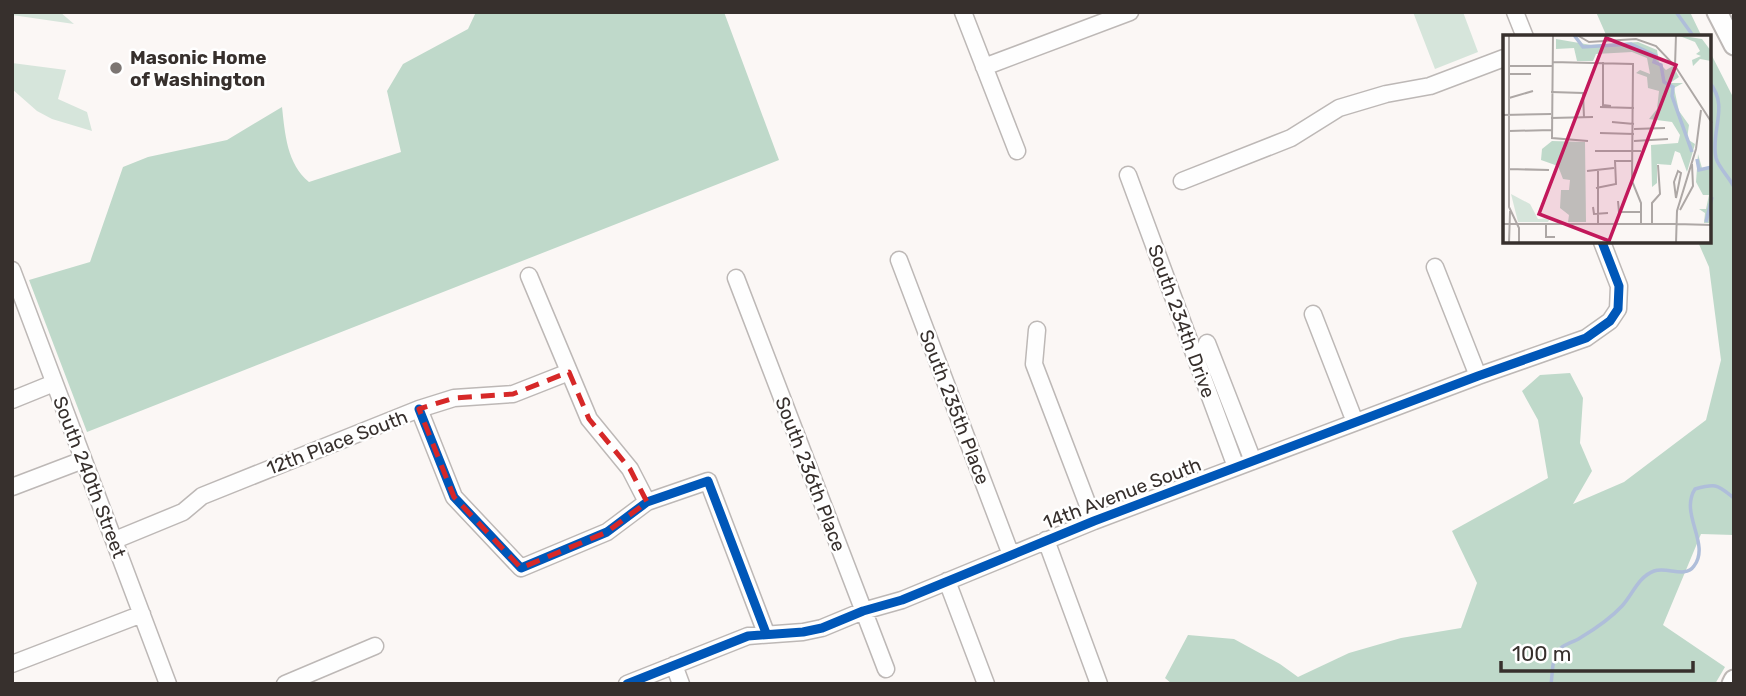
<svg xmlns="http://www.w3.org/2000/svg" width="1746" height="696" font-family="Rubik,sans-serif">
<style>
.green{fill:#d6e5db}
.forest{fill:#bfd9ca}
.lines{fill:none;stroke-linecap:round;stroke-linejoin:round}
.stream{stroke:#afbeda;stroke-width:3.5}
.minor-casing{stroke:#bdb8b6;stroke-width:19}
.major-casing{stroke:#bdb8b6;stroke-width:23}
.minor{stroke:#fefefe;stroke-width:16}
.major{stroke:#fefefe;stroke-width:19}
.cycleway-casing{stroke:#fff;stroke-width:13}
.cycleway{stroke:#0057b8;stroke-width:9}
.marked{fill:none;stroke:#d62828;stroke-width:5;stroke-dasharray:14 9;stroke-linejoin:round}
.poi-dot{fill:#7c7673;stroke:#fff;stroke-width:2.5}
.labels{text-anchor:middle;stroke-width:5;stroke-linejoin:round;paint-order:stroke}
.poi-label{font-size:19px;font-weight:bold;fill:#37302d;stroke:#fff;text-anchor:start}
.street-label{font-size:19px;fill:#37302d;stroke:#fff}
.inset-river{fill:none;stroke:#afbeda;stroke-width:3.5}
.inset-road{fill:none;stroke:#ada7a5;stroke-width:2}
.view{fill:#c2185b;fill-opacity:0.15;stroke:#c2185b;stroke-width:3.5}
.inset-edge{fill:none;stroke:#37302d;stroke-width:3.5}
</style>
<rect width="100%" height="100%" fill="#fbf7f5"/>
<path class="green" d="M12,12H60L74,24L12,15Z
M1413,12H1463L1478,52L1435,69Z
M12,63L66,70L58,99L87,112L92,131L52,119L37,111L12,89Z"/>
<path class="forest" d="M476,12H724L779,160L87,432L29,280L90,262L123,167L148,157L227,140L282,107C285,134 287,164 309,182L401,152L387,91L403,64L468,29Z
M1596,12H1690L1702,37H1607Z
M1709,50L1734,99V535L1701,534L1663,625L1725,667L1715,684H1172L1165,678L1188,635L1234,639L1280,664L1298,677L1349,653L1401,638L1461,628L1477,583L1452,531L1548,478L1538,420L1522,391L1540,375L1570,373L1583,398L1580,443L1592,471L1573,504L1624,482L1706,420L1721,360L1709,267L1698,242H1709Z"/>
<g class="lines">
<path class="stream" d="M1676,12L1694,37
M1709,82C1730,106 1710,131 1716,158C1719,168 1729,177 1734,187
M1551,684C1553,672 1551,657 1561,648C1565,644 1574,642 1580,638C1595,629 1610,619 1622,606C1633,594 1638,577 1654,571C1667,566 1685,579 1694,566C1711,544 1679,514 1695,489C1717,483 1717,485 1734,498"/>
<g class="minor-casing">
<path id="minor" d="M963,12L1017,151
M1515,12L1525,37
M984,67L1130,12
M1128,175L1236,467
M1182,181L1291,138L1339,108L1386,94L1430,86L1504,58
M899,260L1011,555
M1435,267L1478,376
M12,270L168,684
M529,276L589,419L630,469L647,502
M736,278L886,669
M1313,314L1355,422
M1037,330L1034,364L1094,521
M1207,343L1253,461
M12,400L54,383
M419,409L454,497L521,568L607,532L647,502L708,481L766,633
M12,487L83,460
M115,540L183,512L202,496L419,409L454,398L513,394L569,372
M1046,540L1099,684
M947,581L986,684
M12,664L142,614
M674,665L681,684
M285,684L375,646
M627,684L748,636L803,632L822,628L863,611L902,600L1094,521L1478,376L1586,338L1610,321L1618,309L1619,286L1602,242"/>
</g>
<g class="major-casing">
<path id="major" d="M1717,12L1734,45
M1732,684L1734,680"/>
</g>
<use href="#minor" class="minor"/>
<use href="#major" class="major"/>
<g class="cycleway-casing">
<path id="cycleway" d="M419,409L454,497L521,568L607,532L647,502L708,481L766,633
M627,684L748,636L803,632L822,628L863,611L902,600L1094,521L1478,376L1586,338L1610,321L1618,309L1619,286L1602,242"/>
</g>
<use href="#cycleway" class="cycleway"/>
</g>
<path class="marked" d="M569,372L589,419L630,469L647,502L607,532L521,568L454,497L419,409L454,398L513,394Z"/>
<circle class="poi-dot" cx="116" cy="68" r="7"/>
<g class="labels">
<g class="poi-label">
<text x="130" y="64">Masonic Home<tspan x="130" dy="22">of Washington</tspan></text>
</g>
<g class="street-label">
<text transform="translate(1182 321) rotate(70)" y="7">South 234th Drive</text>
<text transform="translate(955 407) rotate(69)" y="7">South 235th Place</text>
<text transform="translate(337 442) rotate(-21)" y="7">12th Place South</text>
<text transform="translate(811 474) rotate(69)" y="7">South 236th Place</text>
<text transform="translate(90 477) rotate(69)" y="7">South 240th Street</text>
<text transform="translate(1122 493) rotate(-21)" y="7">14th Avenue South</text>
</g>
</g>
<g transform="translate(1503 35)">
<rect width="208" height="208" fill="#fbf7f5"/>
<path d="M8,159L27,169L35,184L47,183L45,187H15Z" fill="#d6e5db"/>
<path d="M174,0L199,4L208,16V26L197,24L190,31L189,25L198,21L193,19L197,16L192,7ZM53,4L88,10L135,7L154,15L156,28L163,35L170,31L176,42L167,48H180L171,53L176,76L186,90L184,104L192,109L184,137L177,118L172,116L168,130L154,129V148L149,152L148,110L175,108L177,100L169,87L146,84L154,74L156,56L145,53L144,42L133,38L137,35L147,39L144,23L129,17L93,19L90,26H74L71,13L53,14ZM49,106L82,107L83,187H65L66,180L57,173L58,155H66L67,145L60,144L55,131L38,125L39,114ZM195,119L199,133H208L206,188H201L202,178L196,174H203L206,160H200L193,147Z" fill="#bfd9ca"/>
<path class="inset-river" d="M71,0L80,12L128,9L153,21L151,27L158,30L161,47L170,52L169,61L189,117M194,124L196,135L209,132M203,187L209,162"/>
<path class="inset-road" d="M6,0V172L16,193V208M50,0L49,103L85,106M74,0L86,7L133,4L153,11L172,31L209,88M49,27L130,29L129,146L138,168V189M100,27V70L108,71M6,31H49M172,31L173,0M6,39H28M48,57L80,58L81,82M6,63L30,56M97,72L131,73M0,80L48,79M48,83L90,82M109,87L131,89M131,94L162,93M6,96L49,95M97,98L131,99M131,106L165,104M92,116H138M6,134L46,135M84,136L111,133M175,136L178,138L173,163L171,147ZM93,153L113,149L112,126H129M115,166L116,177H138M90,172L91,179L105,178M177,175L190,151L189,129M43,188V202H52M95,188V136M0,189H173M149,189V168L157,159L155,130M173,189L209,190M6,208L7,176M173,208L174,176L193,114L198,75"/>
<path class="view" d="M103,3L173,30L106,206L36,179Z"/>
<rect width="208" height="208" class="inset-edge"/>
</g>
<rect width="1746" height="696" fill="none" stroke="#37302d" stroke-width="28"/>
<path d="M1501 661v10h192v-10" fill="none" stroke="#37302d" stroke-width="3.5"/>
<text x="1512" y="661" font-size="21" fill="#37302d" stroke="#ffffff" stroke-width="5" paint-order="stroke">100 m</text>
</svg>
